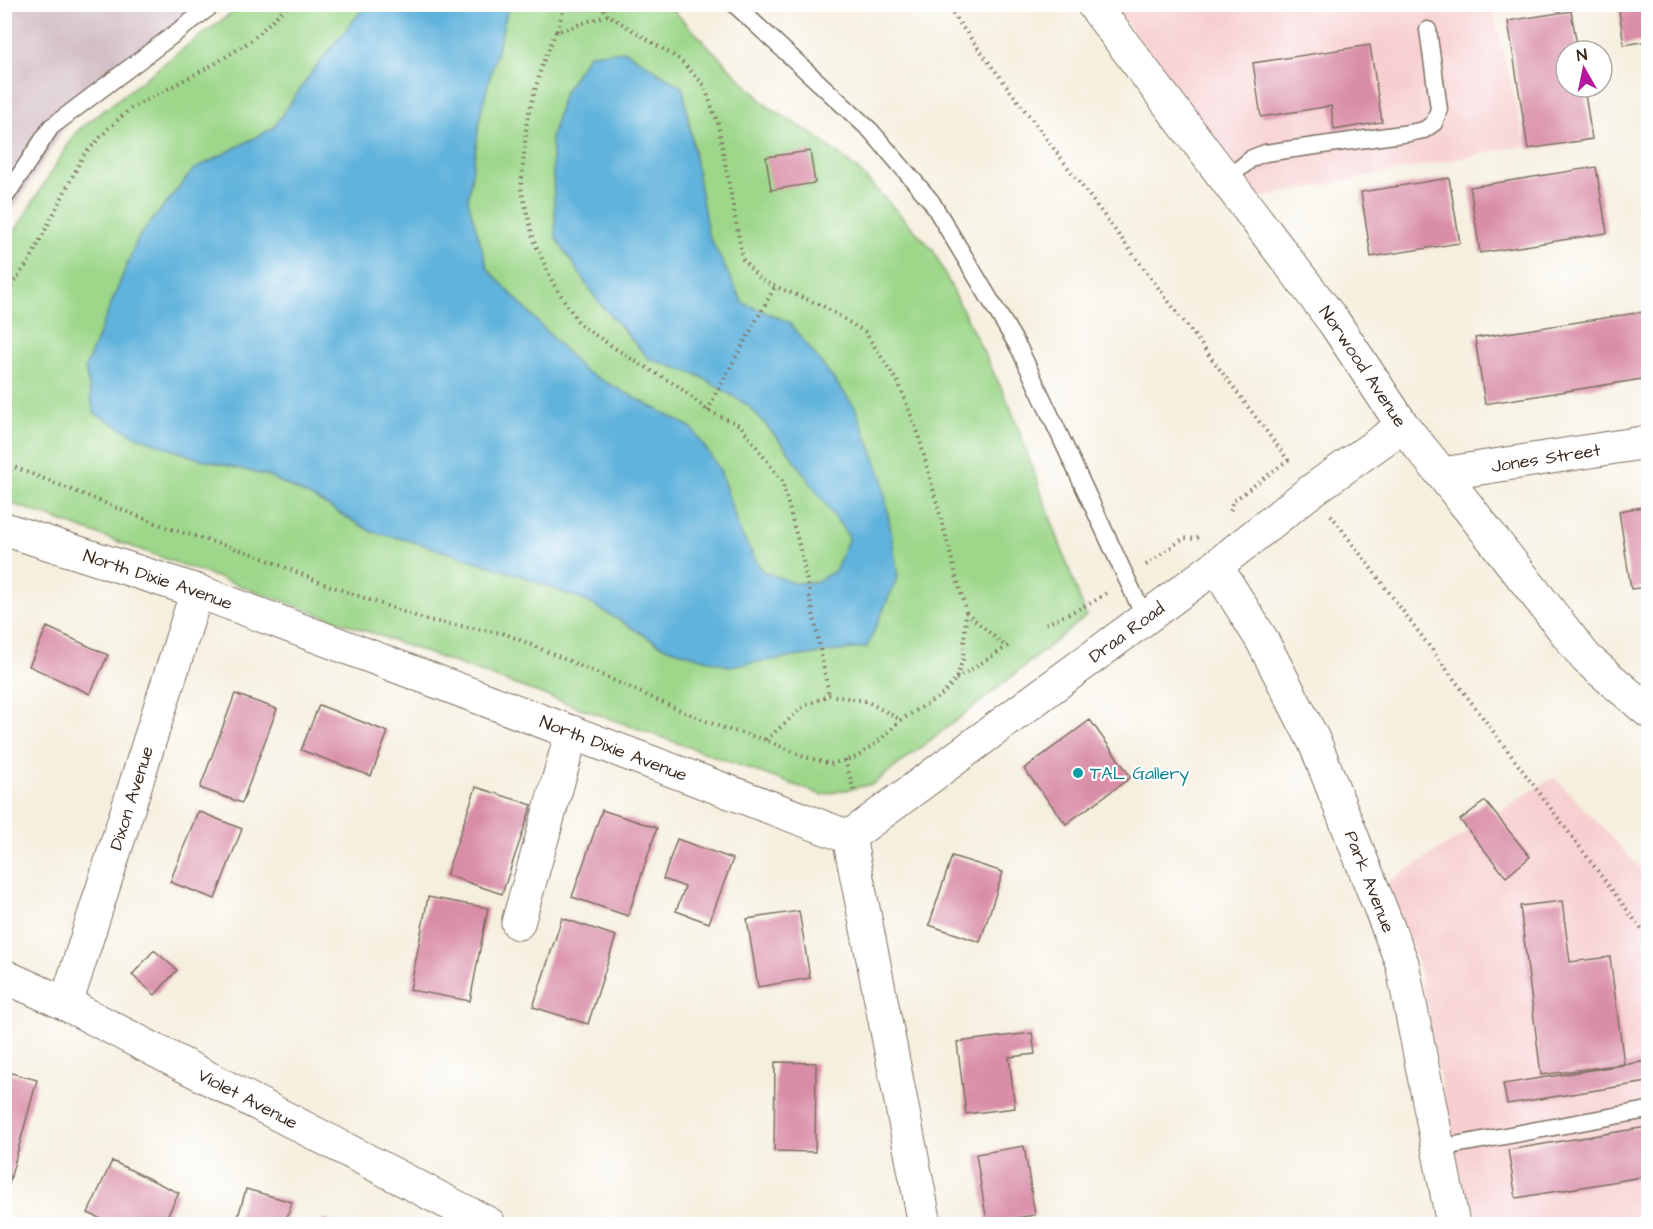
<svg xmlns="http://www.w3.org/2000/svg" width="1653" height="1229" font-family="'Architects Daughter',sans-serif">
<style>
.built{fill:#f7cfd0}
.industrial{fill:#d2bdc5}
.green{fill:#9dd78a;stroke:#6c8054;stroke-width:1.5}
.water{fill:#60b3dc;stroke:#4e6e7d;stroke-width:1.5}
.building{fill:#d98da7}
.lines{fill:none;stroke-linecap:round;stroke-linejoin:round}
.service-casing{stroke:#7c6f61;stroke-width:19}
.minor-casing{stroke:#7c6f61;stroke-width:35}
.tertiary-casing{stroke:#7c6f61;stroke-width:35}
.path{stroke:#7c6f61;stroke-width:4;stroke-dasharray:1.5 4.5;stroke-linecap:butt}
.service{stroke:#fff;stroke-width:16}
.minor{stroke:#fff;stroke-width:33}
.tertiary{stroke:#fff;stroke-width:33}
.culture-dot{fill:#0f9aa8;stroke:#fff;stroke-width:2}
.labels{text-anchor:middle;stroke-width:4.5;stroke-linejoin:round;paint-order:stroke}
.street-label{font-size:18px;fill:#3b2a1e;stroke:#fff}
.culture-label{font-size:18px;fill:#0d838f;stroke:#fff;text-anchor:start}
</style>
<rect width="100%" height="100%" fill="#fff"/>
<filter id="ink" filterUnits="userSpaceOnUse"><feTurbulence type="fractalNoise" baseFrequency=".0167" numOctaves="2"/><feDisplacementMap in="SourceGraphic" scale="12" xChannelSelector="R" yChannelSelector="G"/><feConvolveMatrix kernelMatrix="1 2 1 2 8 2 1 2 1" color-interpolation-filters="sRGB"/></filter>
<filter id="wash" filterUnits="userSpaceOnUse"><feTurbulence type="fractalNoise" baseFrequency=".008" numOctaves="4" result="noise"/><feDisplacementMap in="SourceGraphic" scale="24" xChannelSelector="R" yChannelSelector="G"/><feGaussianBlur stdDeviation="1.35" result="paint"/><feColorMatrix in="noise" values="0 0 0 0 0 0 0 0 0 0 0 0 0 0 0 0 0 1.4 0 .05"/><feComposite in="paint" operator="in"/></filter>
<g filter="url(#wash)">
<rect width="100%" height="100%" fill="#f5efde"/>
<path class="built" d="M1113,5H1492L1526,145L1260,198Z
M1554,777L1648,876V1224H1469L1417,960L1387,883Z"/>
<path class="industrial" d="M5,5H218L69,120L5,223Z"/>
<path class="green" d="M243,5H668L767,106L814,135L857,169L933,250L1010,406L1086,616L984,699L873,784L822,795L5,501L4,249L76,132L192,42Z"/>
<path class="water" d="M366,5H509L481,111L468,201L488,269L583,370L692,428L720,470L739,530L762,571L794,583L815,582L835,571L849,537L786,448L749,406L700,376L648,358L597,300L556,238L551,138L564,92L589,54L626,51L683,88L708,234L743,303L789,322L811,350L855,407L882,477L898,576L867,647L729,666L664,647L590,603L519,575L411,541L372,532L317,500L268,476L193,457L136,436L94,413L85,368L138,238L193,170L273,128L314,69Z"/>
<g id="blocks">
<path class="building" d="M1618,4H1648V41L1624,45Z
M1571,11L1578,51H1566V87H1584L1592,139L1528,149L1508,21Z
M1370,45L1382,122L1334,130L1331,106L1261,117L1253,63Z
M810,151L815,183L771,190L766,157Z
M1596,167L1607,233L1480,253L1470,187Z
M1449,178L1460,243L1371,257L1361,192Z
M1642,312L1648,354V378L1485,404L1475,338Z
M1648,506V587L1631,589L1619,511Z
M47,627L108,655L90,694L29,666Z
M235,694L277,709L242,803L200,788Z
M319,705L388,732L371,776L301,750Z
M1090,720L1131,777L1066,824L1024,769Z
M476,787L532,805L502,894L446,875Z
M1485,801L1530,857L1506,877L1460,820Z
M602,810L657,828L628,916L572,897Z
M198,811L242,829L215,899L170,882Z
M677,839L733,859L709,923L676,911L685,887L663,879Z
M952,856L1003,872L980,942L929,925Z
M428,897L488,908L470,1001L410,990Z
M1562,901L1570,962L1610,957L1624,1064L1541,1075L1520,906Z
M799,911L810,978L758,987L747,919Z
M562,918L616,936L588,1024L533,1007Z
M154,950L177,970L155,995L132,975Z
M1032,1033L1035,1054L1009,1057L1015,1108L966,1114L957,1042Z
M1648,1061V1082L1507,1104L1503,1084Z
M775,1062L816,1063L815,1152L774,1151Z
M4,1071L37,1080L5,1198H4Z
M1647,1127L1648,1176L1516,1198L1508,1150Z
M1024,1146L1035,1215L987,1223L976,1154Z
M112,1161L179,1193L163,1224H113L88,1213Z
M246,1189L292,1202L285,1224H236Z
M324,1219L338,1224H322Z"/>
</g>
</g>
<g filter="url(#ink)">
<use href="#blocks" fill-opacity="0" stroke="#7c6f61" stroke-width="1.5"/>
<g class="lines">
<g class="service-casing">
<path id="service" d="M734,4L871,131L931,201L1019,348L1145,618
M1226,180L1252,158L1265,153L1409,133L1424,130L1434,123L1439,109L1428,30
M4,199L51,127L214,4
M1438,1148L1648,1110"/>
</g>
<g class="minor-casing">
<g id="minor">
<path id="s1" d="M1442,474L1648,442"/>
<path d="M518,923L572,732"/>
<path id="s2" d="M4,976L66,1004L489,1224"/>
<path id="s3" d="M66,1004L197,591"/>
</g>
</g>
<g class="tertiary-casing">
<g id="tertiary">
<path id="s4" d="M1093,4L1334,322L1403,426L1442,474L1586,658L1648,711"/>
<path id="s5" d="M4,529L197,591L849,837"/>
<path id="s6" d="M1216,566L1262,640L1315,743L1402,963L1453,1224"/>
<path id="s7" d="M849,837L1216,566L1311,491L1403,426"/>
<path d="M849,837L925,1224"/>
</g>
</g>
<path class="path" d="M601,4L608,15
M945,4L1288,460L1232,502L1230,515
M557,31L565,4
M4,296L30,260L83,156L109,128L130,109L216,63L252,40L289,4
M708,411L716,393L775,287
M4,463L168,528L256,555L322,583L427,620L506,634L604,676L677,709L723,728L766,740L802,756L830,764L857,757L880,740L901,720L943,694L956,679L963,659L966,612L918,433L899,384L865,332L823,306L762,281L743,260L718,124L704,85L679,59L608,15L556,32L542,65L527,120L521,188L534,241L553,283L580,325L633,360L678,386L708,411L740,425L782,481L802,556L829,695
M1331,515L1648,938
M1146,565L1184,538L1195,539L1199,537
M966,612L1006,647
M1046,624L1093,602L1108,592
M956,679L1011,644
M766,740L804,706L829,695L866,701L901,720
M845,760L855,794"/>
<use href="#service" class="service"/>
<use href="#minor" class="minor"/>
<use href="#tertiary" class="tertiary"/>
</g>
</g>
<circle class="culture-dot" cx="1078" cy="773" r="6"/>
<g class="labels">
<g class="street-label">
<text dy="6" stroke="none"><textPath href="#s4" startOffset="452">Norwood Avenue</textPath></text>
<text dy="6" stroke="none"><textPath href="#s1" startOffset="105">Jones Street</textPath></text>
<text dy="6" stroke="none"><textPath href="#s5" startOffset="162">North Dixie Avenue</textPath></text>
<text dy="6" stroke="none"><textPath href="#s7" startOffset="345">Draa Road</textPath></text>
<text dy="6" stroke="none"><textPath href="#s5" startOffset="648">North Dixie Avenue</textPath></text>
<text dy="6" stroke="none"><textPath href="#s3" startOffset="216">Dixon Avenue</textPath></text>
<text dy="6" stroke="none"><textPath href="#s6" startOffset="352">Park Avenue</textPath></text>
<text dy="6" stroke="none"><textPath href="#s2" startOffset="273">Violet Avenue</textPath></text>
</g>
<g class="culture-label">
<text x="1090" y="779">TAL Gallery</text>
</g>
</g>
<rect width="1653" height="1229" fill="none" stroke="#fff" stroke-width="24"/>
<g transform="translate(1584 69) rotate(351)"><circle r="28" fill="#ffffff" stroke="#b1aaa5" stroke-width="1.5"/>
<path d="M0-4.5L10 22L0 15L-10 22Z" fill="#b5179e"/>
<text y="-9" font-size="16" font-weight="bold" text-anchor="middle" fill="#3b2a1e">N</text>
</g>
</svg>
